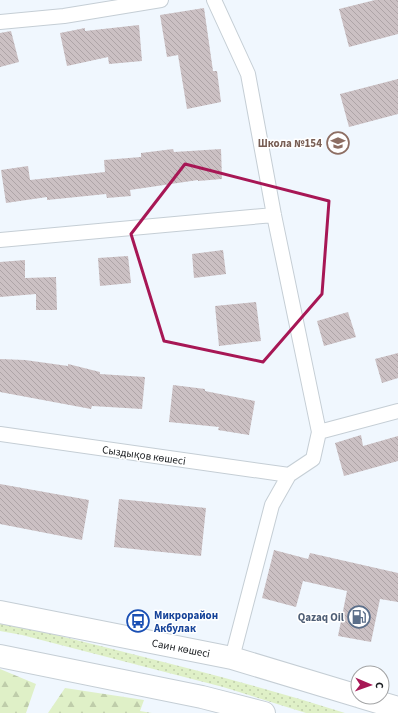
<svg xmlns="http://www.w3.org/2000/svg" width="398" height="713" font-family="'Source Sans 3',sans-serif">
<style>
.grass{fill:url(#grass-dots)}
.forest{fill:url(#forest-firs)}
.building{fill:url(#building-back-hatch)}
.lines{fill:none;stroke-linecap:round;stroke-linejoin:round}
.street-casing{stroke:#c5ced5;stroke-width:16}
.highway-casing{stroke:#c5ced5;stroke-width:24}
.street{stroke:#fff;stroke-width:14}
.highway{stroke:#fff;stroke-width:22}
.marked{fill:none;stroke:#a71755;stroke-width:3;stroke-linejoin:round}
.labels{text-anchor:middle;stroke-width:3;stroke-linejoin:round;paint-order:stroke}
.education-label{font-size:11px;font-weight:bold;fill:#785e54;stroke:#fff;text-anchor:end}
.street-label{font-size:11px;fill:#191c1f;stroke:#fff}
.transit-label{font-size:11px;font-weight:bold;fill:#164399;stroke:#fff;text-anchor:start}
.service-label{font-size:11px;font-weight:bold;fill:#4e5e75;stroke:#fff;text-anchor:end}
</style>
<defs>
<pattern id="grass-dots" width="8" height="8" patternUnits="userSpaceOnUse"><rect width="8" height="8" fill="#dff0c7"/><path d="M2 2h.1M6 6h.1" fill="none" stroke="#bfcdaa" stroke-width="1.8" stroke-linecap="round"/></pattern>
<pattern id="forest-firs" width="22" height="20" patternUnits="userSpaceOnUse"><rect width="22" height="20" fill="#dff0c7"/><path d="M5 1l3.5 6h-7zM16 11l3.5 6h-7z" fill="#bfcdaa"/></pattern>
<pattern id="building-back-hatch" width="6" height="6" patternUnits="userSpaceOnUse"><rect width="6" height="6" fill="#cbc0c3"/><path d="M-1 5l2 2M0 0l6 6M5-1l2 2" fill="none" stroke="#aea4a7"/></pattern>
</defs>
<rect width="100%" height="100%" fill="#f0f7fe"/>
<path class="grass" d="M0,622L21,626C130,654 239,679 345,713H306L223,687L22,635L0,631Z"/>
<path class="forest" d="M0,669L36,684L26,713H0Z
M65,688L144,700L140,711L152,713H48Z"/>
<path class="building" d="M375,0H398V34L349,47L339,9Z
M204,8L213,71H217L221,102L187,109L178,55L167,57L160,15Z
M139,25L142,61L109,64L108,57L67,66L60,33L85,28V31Z
M11,31L19,62L0,67V33Z
M398,79V114L349,127L340,94Z
M173,149L174,152L221,149L222,179L198,181V180L130,190L131,196L107,198L106,194L47,200V197L6,203L1,170L28,166L30,180L105,172L104,160L141,157V153Z
M223,250L226,274L194,278L192,254Z
M128,256L131,283L100,286L98,258Z
M25,260V278L56,277L57,310H36V294L0,297V262Z
M256,302L261,341L219,346L215,306Z
M348,312L356,337L324,346L317,321Z
M398,353V378L382,383L375,359Z
M0,359L25,360L68,366V364L100,372V374L145,377L142,409L92,406L91,409L0,392Z
M173,385L205,389V391L255,401L249,435L218,430L219,427L169,422Z
M361,435L363,446L398,436V461L344,476L335,443Z
M0,484L89,500L82,540L0,524Z
M119,499L206,508L201,556L114,547Z
M274,550L308,559L310,553L398,573V602L380,599L371,642L338,636L347,591L303,581L296,607L262,598Z"/>
<g class="lines">
<g class="street-casing">
<path id="street" d="M214,0L248,74L274,215L319,432L313,459L289,475L272,505L232,658
M0,22L64,16L161,0
M0,240L274,215
M319,432L398,411
M0,434L289,475"/>
</g>
<g class="highway-casing">
<path id="highway" d="M0,612L232,658L358,696
M0,656L202,697L264,713
M361,697L398,708"/>
</g>
<use href="#street" class="street"/>
<use href="#highway" class="highway"/>
</g>
<path class="marked" d="M185,164L329,201L322,294L263,362L164,341L131,234Z"/>
<defs>
<g id="school-ring" transform="scale(1.15)"><circle r="9.5" fill="#fff" stroke="#8d6e63" stroke-width="1.5"/><path d="M0-5L7-2L0 1L-7-2ZM-4 1L0 2.5L4 1V4Q0 6-4 4Z" fill="#8d6e63"/></g>
<g id="fuel-ring" transform="scale(1.15)"><circle r="9.5" fill="#fff" stroke="#5c6f8a" stroke-width="1.5"/><path d="M-5.5-6h7V0h2V4h1.3V-2.5L3-4.5l.8-.8L6-3V5H2.5V1h-1V6h-7ZM-4.2-4.7v3.2H.2V-4.7Z" fill="#5c6f8a"/></g>
<g id="bus-ring" transform="scale(1.15)"><circle r="9.5" fill="#fff" stroke="#1a4fb4" stroke-width="1.5"/><path d="M-5-6H5V4H4V6H2V4H-2V6H-4V4H-5ZM-3.5-4V0h7V-4ZM-3.5 1.2v1.5H-2V1.2ZM2 1.2v1.5H3.5V1.2Z" fill="#1a4fb4"/></g>
</defs>
<g fill-rule="evenodd">
<use href="#school-ring" x="338" y="143"/>
<use href="#fuel-ring" x="359" y="617"/>
<use href="#bus-ring" x="138" y="621"/>
</g>
<g class="labels">
<g class="education-label">
<text x="322" y="147">Школа №154</text>
</g>
<g class="street-label">
<text transform="translate(144 455) rotate(8)" y="4">Сыздықов көшесі</text>
<text transform="translate(181 648) rotate(11)" y="4">Саин көшесі</text>
</g>
<g class="transit-label">
<text x="154" y="619">Микрорайон<tspan x="154" dy="13">Акбулак</tspan></text>
</g>
<g class="service-label">
<text x="344" y="621">Qazaq Oil</text>
</g>
</g>
<g transform="translate(370 685) rotate(92)"><circle r="19" fill="#ffffff" stroke="#a3a4a5"/>
<path d="M0-3L7 15L0 10L-7 15Z" fill="#a71755"/>
<text y="-6" font-size="11" font-weight="bold" text-anchor="middle" fill="#191c1f">С</text>
</g>
</svg>
